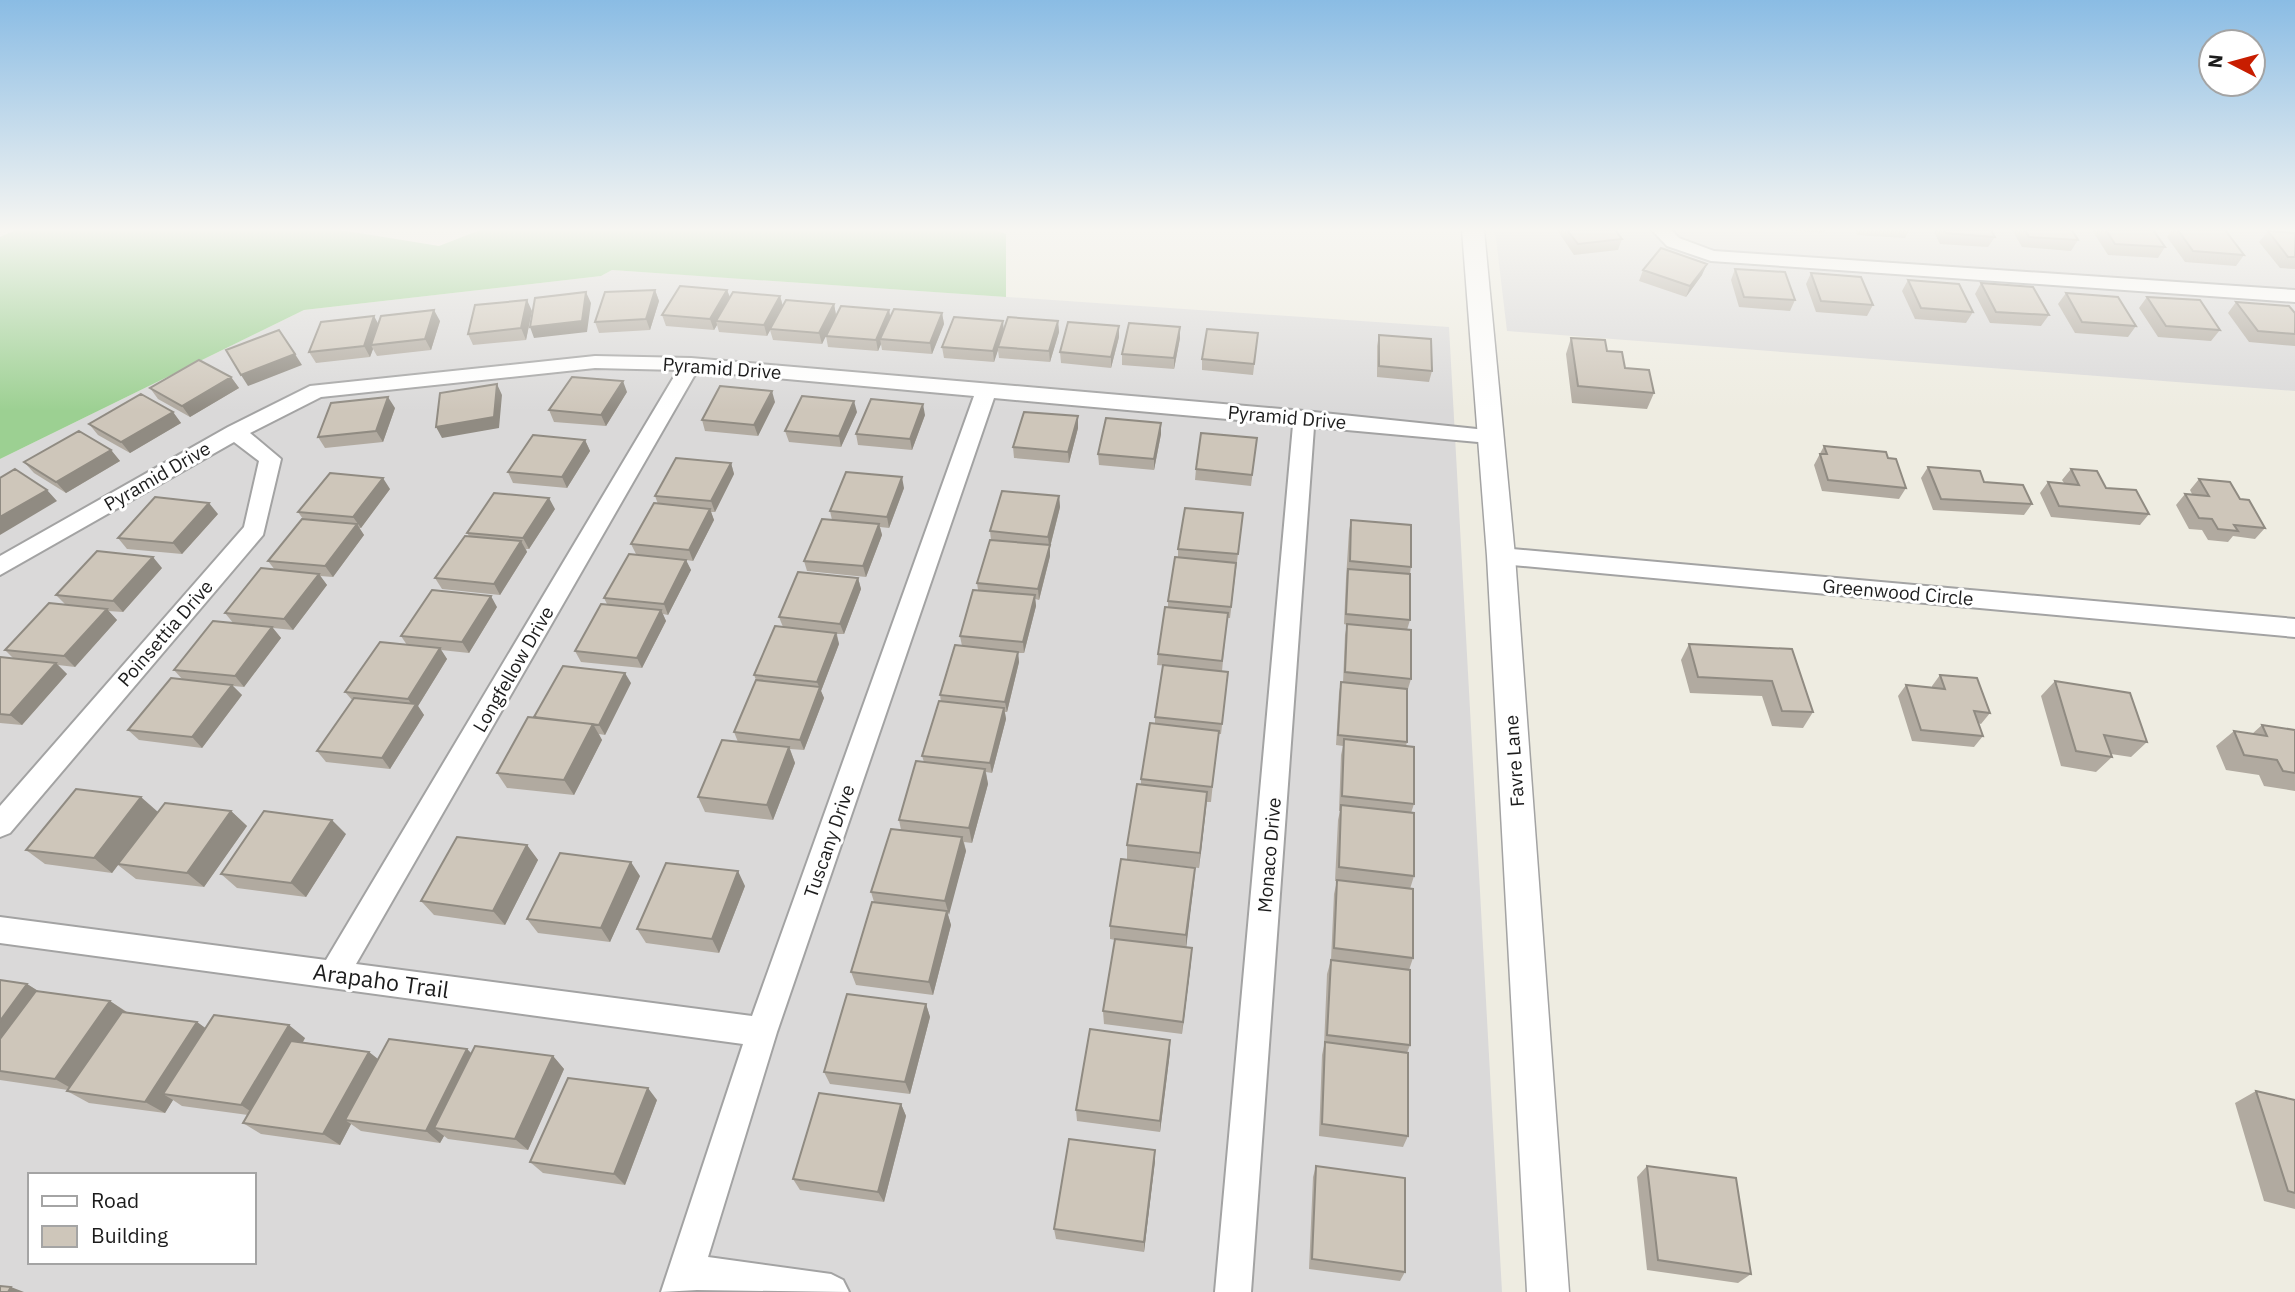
<svg xmlns="http://www.w3.org/2000/svg" width="2295" height="1292" font-family="'IBM Plex Sans',sans-serif">
<style>
.residential{fill:#dad9d9;fill-rule:evenodd}
.forest{fill:#9cd092}
.lines{fill:none;stroke-linecap:round;stroke-linejoin:round}
.minor-casing{stroke:#a3a3a3;stroke-width:4}
.tertiary-casing{stroke:#a3a3a3;stroke-width:3}
.minor{fill:#fff;fill-rule:evenodd}
.tertiary{fill:#fff;fill-rule:evenodd}
.wall{fill:#b1aaa0}
.shaded-wall{fill:#908b82}
.building{fill:#cec6ba;stroke:#908b82;stroke-width:2}
.labels{text-anchor:middle;stroke-width:6;stroke-linejoin:round;paint-order:stroke}
.street-label{font-size:19px;fill:#1c1c1c;stroke:#fff}
.near-street-label{font-size:23px;fill:#1c1c1c;stroke:#fff}
</style>
<rect width="100%" height="100%" fill="#eeece1"/>
<path class="residential" d="M1495,230H2295V391L1507,331Z
M612,270L1449,327L1502,1292H0V459L304,310L601,276ZM30,1175H254V1262H30Z"/>
<path class="forest" d="M15,230H341L439,246L480,230H996L1006,234V297L612,270L601,276L304,310L0,459V237Z"/>
<g class="lines">
<g class="minor-casing">
<path id="minor" d="M1652,230H1671L1679,238L1714,251L2295,290V302L1711,261L1667,246Z
M595,356L691,358L1304,411L1496,431L1500,436L1496,441L1489,443L1314,427L1251,1292H1215L1293,425L994,398L777,1032L708,1257L831,1274L843,1280L849,1292L697,1290L661,1292L743,1044L0,943V917L326,960L678,370L595,368L321,397L250,433L281,459L263,535L10,833L0,837V806L244,527L259,461L234,442L0,575V556L228,427L310,386ZM697,371L974,396L752,1016L356,964Z
M1501,548L2295,619V637L1501,564L1493,562L1489,556L1493,550Z"/>
</g>
<g class="tertiary-casing">
<path id="tertiary" d="M1462,230H1484L1515,556L1569,1292H1527L1487,556Z"/>
</g>
<use href="#minor" class="minor"/>
<use href="#tertiary" class="tertiary"/>
</g>
<path class="wall" d="M1557,230H1615L1622,239L1618,250L1574,255Z
M1783,230H1825L1823,233Z
M1855,230H1909L1905,238L1857,235Z
M1933,230H1991L1995,237L1988,247L1940,244Z
M2012,230H2072L2078,240L2071,251L2022,247Z
M2092,230H2153L2165,247L2158,258L2108,255Z
M2172,230H2225L2244,255L2236,266L2185,262L2167,237Z
M2268,231L2295,233V269L2280,268L2259,242Z
M1735,269L1795,300L1790,311L1739,307L1731,280Z
M1643,270L1702,275L1686,297L1639,281Z
M1811,273L1873,305L1867,316L1816,312L1806,284Z
M1908,280L1973,312L1966,323L1915,319L1902,291Z
M1981,283L2049,315L2041,326L1990,323L1975,294Z
M655,290L659,301L650,330L599,333L595,322Z
M727,290L730,297L780,296L783,306L834,304L836,315L889,310L890,317L942,313L944,324L932,354L882,350L881,344L878,351L828,347L826,336L822,344L773,340L770,330L767,336L719,332L717,325L714,330L666,326L662,315Z
M2066,293L2136,326L2128,337L2075,333L2058,304Z
M2147,297L2220,330L2211,341L2158,337L2139,308Z
M2236,302L2295,313V346L2249,342L2228,313Z
M532,311L526,340L473,345L468,334Z
M440,321L431,350L377,356L373,349L370,357L316,363L309,352L378,323Z
M1058,321L1059,332L1050,362L999,358L998,350L994,362L944,358L942,347L1004,329Z
M1258,333L1253,375L1202,370V359Z
M1379,335L1432,371L1429,382L1377,377V346Z
M1119,337L1111,368L1061,363L1060,352Z
M1180,338L1174,369L1122,365V354Z
M1571,338L1607,351L1654,393L1647,409L1572,403L1566,354Z
M231,377L239,388L190,417L158,399L150,388Z
M627,392L606,426L554,422L549,410Z
M775,402L758,436L705,431L702,420Z
M395,408L383,442L325,448L318,437Z
M173,412L181,423L130,453L98,435L89,424Z
M857,412L841,447L789,442L785,431Z
M925,415L912,450L858,445L856,434Z
M1078,416V428L1069,463L1014,458L1013,447Z
M1161,423V434L1154,470L1099,465L1098,454Z
M1257,438L1251,486L1195,480L1196,469Z
M585,440L590,451L567,488L513,483L508,472Z
M1824,446L1888,458L1906,488L1899,499L1822,491L1814,465Z
M111,450L120,461L66,493L34,473L24,462Z
M731,463L734,474L715,512H711L714,520L693,561L686,560L691,570L668,615L663,614L666,621L642,668L581,662L575,651L607,604L604,598L636,554L631,544L658,504L655,496Z
M1928,467L1984,482L2032,504L2024,515L1933,510L1921,478Z
M2071,469L2106,488L2149,514L2140,525L2051,517L2040,493L2048,482L2064,483L2062,480Z
M2199,479L2240,499L2265,528L2255,539L2233,536L2228,542L2208,540L2202,530L2189,529L2176,505L2185,494H2192L2190,490Z
M904,488L889,528L880,527L882,535L866,577L807,571L804,561L832,520L830,511Z
M390,489L361,528H359L364,535L333,577L320,576L327,585L293,630L273,628L281,638L244,687L233,686L242,695L202,748L139,740L128,730L182,679L174,670L234,624L225,613L275,570L268,561L303,519L298,512Z
M1059,496L1060,507L1050,547V556L1039,600L1035,599L1036,606L1024,653H1018L1019,662L1007,712H1005L1006,719L992,773L986,772L988,784L972,843L964,842L966,851L948,915L951,925L933,995L856,985L851,972L874,902L871,892L901,830L899,820L924,762L922,756L941,702L940,695L962,646L960,636L978,590L977,583L991,540L990,531Z
M555,509L529,549H526L527,552L500,595L442,589L435,578L469,536L467,533Z
M1243,513L1230,618H1227L1222,671L1157,665L1158,654L1168,607V601L1178,557V549Z
M218,514L182,554L127,549L118,538Z
M1351,520L1411,567L1410,574V620L1407,630L1411,679L1408,689H1407V742L1406,746L1414,804L1411,813L1414,876L1410,889L1413,958L1409,970L1410,1045L1407,1053L1408,1136L1403,1147L1319,1136L1322,1055L1324,1046L1327,974L1331,960L1334,894L1337,881H1335L1338,820L1340,811H1339L1341,755L1343,746L1336,745L1339,693L1341,682L1343,683L1345,635L1347,625L1344,624L1346,579L1349,531Z
M162,568L123,612L108,611L117,620L75,667L58,665L67,674L22,725L0,723V657L14,659L5,650L65,604L56,595Z
M858,578L861,589L844,634H837L839,644L821,691L824,698L804,750L790,749L795,763L773,820L705,812L698,797L738,742L734,732L756,680L754,675L783,627L779,617Z
M497,607L469,653L441,650L447,659L418,706L424,715L390,769L326,762L317,751L352,700L345,692L407,645L401,636Z
M1689,644L1792,649L1813,712L1803,728L1772,726L1762,696L1690,693L1681,660Z
M1228,672L1221,734H1218L1211,802H1207L1199,868L1127,859V845L1141,785V779L1155,724V717Z
M1940,675L1990,713L1981,724L1978,723L1983,736L1974,747L1912,741L1898,696L1906,685L1932,688V686Z
M2055,681L2147,742L2131,757L2111,754L2112,757L2096,772L2061,766L2041,696Z
M631,683L605,735L599,734L602,740L574,795L507,788L497,773L535,718Z
M2262,725L2295,730V791L2264,786L2259,775L2226,770L2216,746L2234,731L2252,734Z
M231,811L247,826L204,887L136,879L118,865L112,873L45,864L26,850L158,812Z
M346,834L306,897L237,888L221,874Z
M527,845L538,860L505,925L434,915L421,901Z
M1195,868L1186,947L1191,962L1182,1034L1104,1024L1103,1011L1115,940L1110,939V926Z
M640,876L610,942L538,933L527,919Z
M745,886L719,953L646,943L637,929Z
M0,980L27,984L39,992L110,1001L127,1012L197,1022L205,1028L305,1038L303,1042L369,1052L378,1059L467,1049L471,1053L553,1056L564,1069L528,1150L448,1139L444,1136L440,1143L361,1131L351,1124L340,1145L261,1134L243,1123L248,1115L182,1106L173,1100L165,1113L89,1103L67,1091L68,1090L0,1080Z
M926,1004L930,1017L910,1094L830,1084L824,1072Z
M1170,1052L1160,1132L1077,1121L1076,1110Z
M2256,1091L2295,1100V1209L2264,1201L2235,1103Z
M657,1100L625,1185L543,1173L530,1162Z
M901,1104L906,1116L884,1202L800,1190L793,1179Z
M1155,1150V1161L1144,1252L1056,1239L1054,1229Z
M1316,1166L1405,1272L1400,1281L1309,1269L1313,1177Z
M1647,1166L1751,1274L1738,1283L1647,1270L1637,1177Z"/>
<path class="shaded-wall" d="M1707,264L1702,275L1686,297L1690,286Z
M655,290L659,301L650,330L646,319Z
M727,290L731,301L716,321L717,325L714,330L710,319Z
M586,292L591,303L587,332L534,338L530,327Z
M780,296L783,307L767,336L764,325Z
M527,300L532,311L526,340L521,328Z
M834,304L836,315L822,344L819,333Z
M434,310L440,321L431,350L425,339Z
M889,310L891,321L880,339L881,344L878,351L876,340Z
M942,313L944,324L932,354L930,343Z
M374,316L380,327L371,345L373,349L370,357L364,346Z
M1003,321L1004,332L998,347V350L994,362L993,351Z
M1058,321L1059,332L1050,362L1049,351Z
M1119,326V337L1111,368V357Z
M1180,327V338L1174,369V358Z
M295,354L302,365L248,386L241,375Z
M231,377L239,388L190,417L182,406Z
M623,381L627,392L606,426L601,415Z
M497,384L502,395L499,428L442,438L436,427Z
M772,391L775,402L758,436L754,425Z
M388,397L395,408L383,442L376,431Z
M854,401L857,412L841,447L839,436Z
M923,404L925,415L912,450L910,439Z
M173,412L181,423L130,453L121,442Z
M1078,416V428L1069,463L1068,452Z
M1161,423V434L1154,470V459Z
M585,440L590,451L567,488L562,477Z
M111,450L120,461L66,493L56,482Z
M731,463L734,474L715,512L711,501Z
M902,477L904,488L889,528L887,517Z
M383,478L390,489L361,528L353,517Z
M47,490L57,501L0,535V517Z
M1059,496L1060,507L1050,547V556L1039,600L1038,589L1049,546L1048,537Z
M549,498L555,509L529,549L523,538Z
M209,503L218,514L182,554L173,543Z
M710,509L714,520L693,561L689,550Z
M357,524L364,535L333,577L325,566Z
M879,524L882,535L866,577L863,566Z
M521,541L527,552L500,595L494,584Z
M153,557L162,568L123,612L113,601Z
M686,560L691,570L668,615L664,604Z
M319,574L327,585L293,630L284,619Z
M858,578L861,589L844,634L840,624Z
M1035,595L1036,606L1024,653L1023,642Z
M491,596L497,607L469,653L462,642Z
M107,609L117,620L75,667L64,656Z
M661,610L666,621L642,668L637,658Z
M272,627L281,638L244,687L235,676Z
M836,633L839,644L821,691L824,698L804,750L800,740L820,689L817,682Z
M440,648L447,659L418,706L424,715L390,769L382,758L414,708L408,699Z
M1018,652L1019,662L1007,712L1005,702Z
M56,663L67,674L22,725L10,715Z
M625,673L631,683L605,735L599,725Z
M232,685L242,695L202,748L192,737Z
M1004,708L1006,719L992,773L990,763Z
M593,724L602,740L574,795L564,780Z
M789,747L795,763L773,820L767,805Z
M985,769L988,784L972,843L969,828Z
M1207,792L1206,807L1199,868L1200,853Z
M141,797L158,812L112,873L94,858Z
M231,811L247,826L204,887L187,873Z
M332,820L346,834L306,897L291,883Z
M962,837L966,851L949,915L945,901Z
M527,845L538,860L505,925L493,911Z
M631,862L640,876L610,942L601,928Z
M1195,868L1194,883L1186,949V935Z
M738,871L745,886L719,953L712,939Z
M947,911L951,925L933,995L929,982Z
M1192,948L1191,962L1182,1034L1183,1022Z
M27,984L48,997L0,1063V1021Z
M110,1001L129,1014L76,1091L55,1079Z
M926,1004L930,1017L910,1094L905,1082Z
M197,1022L215,1035L163,1094L173,1100L165,1113L145,1102Z
M289,1025L305,1038L259,1117L241,1105Z
M1170,1040V1052L1160,1132V1121Z
M467,1049L480,1062L434,1128L444,1136L440,1143L426,1131Z
M369,1052L384,1064L345,1120L351,1124L340,1145L323,1134Z
M553,1056L564,1069L528,1150L515,1139Z
M648,1088L657,1100L625,1185L614,1174Z
M901,1104L906,1116L884,1202L878,1192Z
M1155,1150V1161L1144,1252V1242Z
M11,1287L24,1292H8Z"/>
<path class="building" d="M1567,230H1615L1622,239L1578,244Z
M1944,230H1991L1995,237L1946,233Z
M2025,230H2072L2078,240L2029,237Z
M2106,230H2153L2165,247L2115,244Z
M2178,230H2225L2244,255L2193,251Z
M2268,231L2295,233V257H2288Z
M1661,248L1707,264L1690,286L1643,270Z
M1735,269L1785,272L1795,300L1744,297Z
M1811,273L1861,277L1873,305L1821,301Z
M1908,280L1959,284L1973,312L1921,308Z
M1981,283L2033,287L2049,315L1996,312Z
M680,286L727,290L710,319L662,315Z
M655,290L646,319L595,322L605,292Z
M586,292L582,321L530,327L535,298Z
M733,292L780,296L764,325L716,321Z
M2066,293L2118,297L2136,326L2082,322Z
M2147,297L2200,300L2220,330L2166,326Z
M527,300L521,328L468,334L475,305Z
M786,300L834,304L819,333L770,329Z
M2236,302L2289,306L2295,313V334L2258,331Z
M841,306L889,310L876,340L826,336Z
M894,309L942,313L930,343L880,339Z
M434,310L425,339L371,345L381,316Z
M374,316L364,346L309,352L321,322Z
M954,317L1003,321L993,351L942,347Z
M1008,317L1058,321L1049,351L998,347Z
M1068,322L1119,326L1111,357L1060,352Z
M1129,323L1180,327L1174,358L1122,354Z
M1207,329L1258,333L1254,364L1202,359Z
M279,330L295,354L241,375L226,350Z
M1379,335L1431,339L1432,371L1379,366Z
M1571,338L1605,340L1607,351L1622,352L1625,368L1649,370L1654,393L1578,386Z
M199,360L231,377L182,406L150,388Z
M572,377L623,381L601,415L549,410Z
M497,384L494,417L436,427L440,393Z
M720,386L772,391L754,425L702,420Z
M141,394L173,412L121,442L89,424Z
M802,396L854,401L839,436L785,431Z
M388,397L376,431L318,437L331,403Z
M871,399L923,404L910,439L856,434Z
M1024,412L1078,416L1068,452L1013,447Z
M1106,418L1161,423L1154,459L1098,454Z
M79,431L111,450L56,482L24,462Z
M1201,433L1257,438L1252,475L1196,469Z
M533,435L585,440L562,477L508,472Z
M1824,446L1886,452L1888,458L1896,459L1906,488L1828,480L1820,454H1827Z
M676,458L731,463L711,501L655,496Z
M1928,467L1980,471L1984,482L2023,485L2032,504L1941,499Z
M15,469L47,490L0,517V478Z
M2071,469L2097,471L2106,488L2136,490L2149,514L2059,506L2048,482L2079,485Z
M846,472L902,477L887,517L830,511Z
M330,473L383,478L353,517L298,512Z
M2199,479L2230,482L2240,499L2249,500L2265,528L2234,525L2238,531L2218,529L2212,519L2199,518L2185,494L2209,496Z
M1002,491L1059,496L1048,537L990,531Z
M494,493L549,498L523,538L467,533Z
M155,497L209,503L173,543L118,538Z
M654,503L710,509L689,550L631,544Z
M1185,508L1243,513L1238,554L1178,549Z
M302,519L357,524L325,566L268,561Z
M822,519L879,524L863,566L804,561Z
M1351,520L1411,525V567L1350,561Z
M465,536L521,541L494,584L435,578Z
M990,540L1050,545L1038,589L977,583Z
M97,551L153,557L113,601L56,595Z
M629,554L686,560L664,604L604,598Z
M1175,557L1236,563L1231,607L1168,601Z
M261,568L319,574L284,619L225,613Z
M1348,569L1410,574V620L1346,614Z
M798,572L858,578L840,624L779,617Z
M432,590L491,596L462,642L401,636Z
M973,590L1035,595L1023,642L960,636Z
M49,603L107,609L64,656L5,650Z
M601,604L661,610L637,658L575,651Z
M1165,607L1228,613L1222,661L1158,654Z
M213,621L272,627L235,676L174,670Z
M1347,624L1411,630V679L1345,672Z
M775,626L836,633L817,682L754,675Z
M380,642L440,648L408,699L345,692Z
M1689,644L1792,649L1813,712L1782,711L1772,681L1698,677Z
M955,645L1018,652L1005,702L940,695Z
M0,657L56,663L10,715L0,714Z
M1163,665L1228,672L1222,724L1155,717Z
M563,666L625,673L599,725L534,717Z
M1940,675L1977,678L1990,713L1974,711L1983,736L1921,730L1906,685L1945,689Z
M171,678L232,685L192,737L128,730Z
M756,680L820,687L800,740L734,732Z
M2055,681L2130,693L2147,742L2104,735L2112,757L2076,751Z
M1341,682L1407,689V742L1338,735Z
M354,698L416,704L382,758L317,751Z
M939,701L1004,708L990,763L922,756Z
M528,717L593,724L564,780L497,773Z
M1150,723L1219,731L1212,787L1141,779Z
M2262,725L2295,730V773L2283,771L2277,760L2244,755L2234,731L2267,736Z
M1344,739L1414,747V804L1342,796Z
M722,740L789,747L767,805L698,797Z
M916,761L985,769L969,828L899,820Z
M1137,784L1207,792L1200,853L1127,845Z
M76,789L141,797L94,858L26,850Z
M165,803L231,811L187,873L118,864Z
M1341,805L1414,813V876L1339,867Z
M264,811L332,820L291,883L221,874Z
M891,829L962,837L945,901L871,892Z
M457,837L527,845L493,911L421,901Z
M560,853L631,862L601,928L527,919Z
M1121,859L1195,868L1186,935L1110,926Z
M666,863L738,871L712,939L637,929Z
M1337,880L1413,889V958L1334,948Z
M872,902L947,911L929,982L851,972Z
M1115,939L1192,948L1183,1022L1103,1011Z
M1331,960L1410,970V1045L1327,1035Z
M0,980L27,984L0,1021Z
M36,991L110,1001L55,1079L0,1071V1039Z
M847,994L926,1004L905,1082L824,1072Z
M122,1012L197,1022L145,1102L67,1091Z
M214,1015L289,1025L241,1105L163,1094Z
M1090,1029L1170,1040L1160,1121L1076,1110Z
M389,1039L467,1049L426,1131L345,1120Z
M291,1041L369,1052L323,1134L243,1123Z
M1325,1042L1408,1053V1136L1322,1124Z
M475,1046L553,1056L515,1139L434,1128Z
M568,1078L648,1088L614,1174L530,1162Z
M2256,1091L2295,1100V1193L2288,1191Z
M819,1093L901,1104L878,1192L793,1179Z
M1069,1139L1155,1150L1144,1242L1054,1229Z
M1316,1166L1405,1178V1272L1312,1259Z
M1647,1166L1736,1178L1751,1274L1658,1260Z
M0,1286L11,1287L8,1292H0Z"/>
<linearGradient id="sky" x2="0" y2="1"><stop stop-color="#8abce4"/><stop offset="0.56" stop-color="#f7f6f2"/><stop offset="1" stop-color="#f7f6f2" stop-opacity="0"/></linearGradient>
<rect width="2295" height="411" fill="url(#sky)"/>
<g class="labels">
<g class="street-label">
<text transform="translate(722 368) rotate(4)" y="7">Pyramid Drive</text>
<text transform="translate(1287 417) rotate(5)" y="7">Pyramid Drive</text>
<text transform="translate(157 476) rotate(-30)" y="7">Pyramid Drive</text>
<text transform="translate(1898 592) rotate(5)" y="7">Greenwood Circle</text>
<text transform="translate(165 633) rotate(-49)" y="7">Poinsettia Drive</text>
<text transform="translate(513 669) rotate(-60)" y="7">Longfellow Drive</text>
<text transform="translate(1514 761) rotate(-94)" y="7">Favre Lane</text>
<text transform="translate(829 841) rotate(-71)" y="7">Tuscany Drive</text>
<text transform="translate(1269 855) rotate(-85)" y="7">Monaco Drive</text>
</g>
<g class="near-street-label">
<text transform="translate(381 981) rotate(8)" y="8">Arapaho Trail</text>
</g>
</g>
<rect x="28" y="1173" width="228" height="91" fill="#ffffff" stroke="#a4a4a4" stroke-width="2"/>
<rect x="42" y="1196" width="35" height="10" fill="#ffffff" stroke="#a4a4a4" stroke-width="2"/>
<text x="91" y="1208" font-size="21" fill="#1c1c1c">Road</text>
<rect x="42" y="1226" width="35" height="21" fill="#cec6ba" stroke="#a4a4a4" stroke-width="2"/>
<text x="91" y="1243" font-size="21" fill="#1c1c1c">Building</text>
<g transform="translate(2232 63) rotate(276)"><circle r="33" fill="#ffffff" stroke="#a4a4a4" stroke-width="2"/>
<path d="M0-5L12 26L0 18L-12 26Z" fill="#c81d00"/>
<text y="-10" font-size="19" font-weight="bold" text-anchor="middle" fill="#1c1c1c">N</text>
</g>
</svg>
